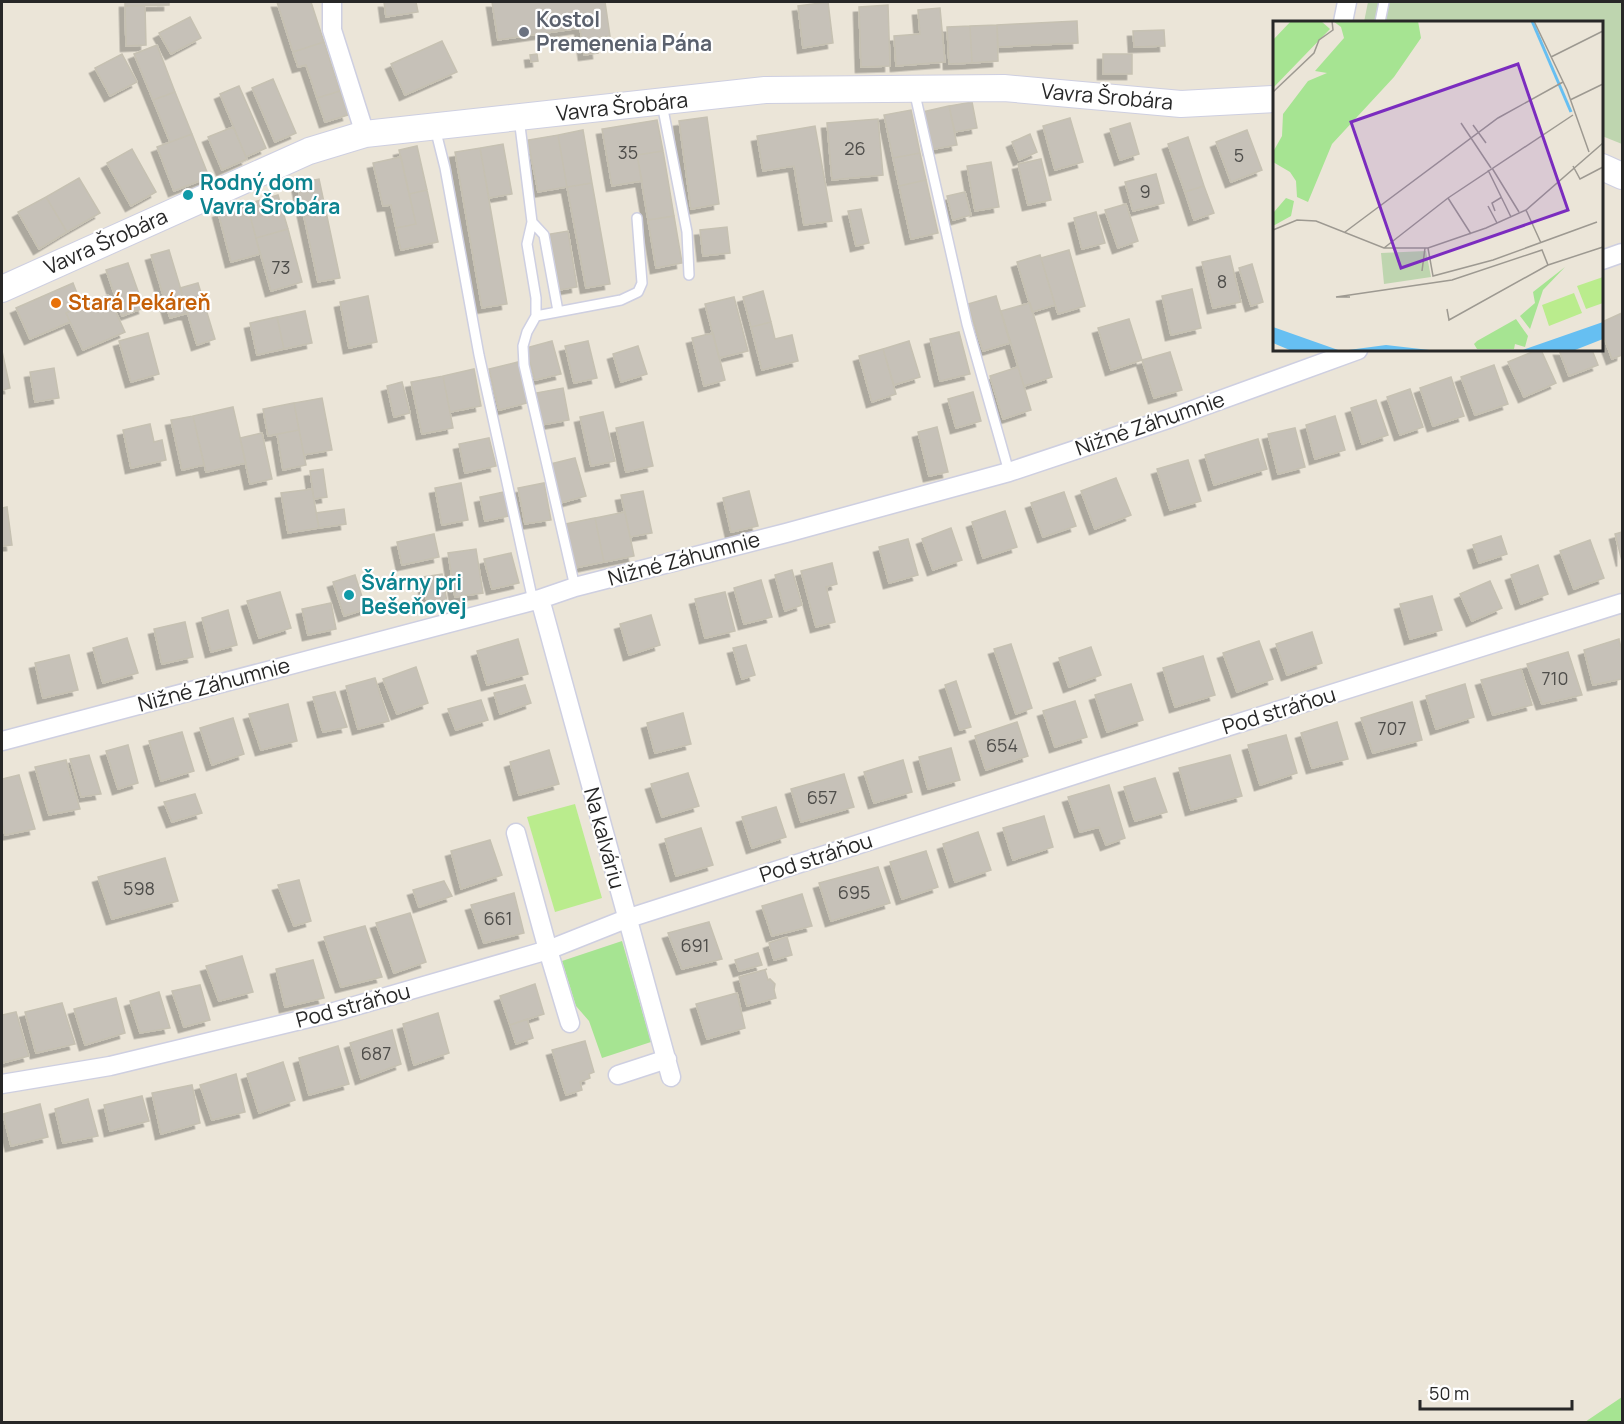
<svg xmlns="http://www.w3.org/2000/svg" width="1624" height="1424" font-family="Manrope,sans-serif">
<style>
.green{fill:#a6e492}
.cemetery{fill:#bed5af}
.pitch{fill:#baec8d}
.building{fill:#c6c1b8;stroke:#c6c1b2;stroke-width:1.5;filter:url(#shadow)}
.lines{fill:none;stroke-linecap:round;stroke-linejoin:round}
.lane-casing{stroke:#cecfe1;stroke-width:12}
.street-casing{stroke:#cecfe1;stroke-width:21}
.secondary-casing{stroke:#cecfe1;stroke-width:28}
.lane{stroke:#fff;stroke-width:9}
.street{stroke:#fff;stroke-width:18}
.secondary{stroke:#fff;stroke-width:26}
.worship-dot{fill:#6b7280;stroke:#fff;stroke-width:2}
.culture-dot{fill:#0f9aa8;stroke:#fff;stroke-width:2}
.food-dot{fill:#e8710a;stroke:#fff;stroke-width:2}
.labels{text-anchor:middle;stroke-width:4.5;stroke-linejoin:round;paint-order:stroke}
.number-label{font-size:18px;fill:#4f4e4b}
.worship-label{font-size:21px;font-weight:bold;fill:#5b616d;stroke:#fff;text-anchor:start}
.street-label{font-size:21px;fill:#272727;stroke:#fff}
.culture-label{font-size:21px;font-weight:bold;fill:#0d838f;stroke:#fff;text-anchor:start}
.food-label{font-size:21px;font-weight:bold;fill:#c56008;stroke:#fff;text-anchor:start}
.inset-river{fill:none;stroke:#66bff2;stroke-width:3}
.inset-road{fill:none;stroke:#9d9991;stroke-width:1.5}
.view{fill:#7b2cbf;fill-opacity:0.15;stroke:#7b2cbf;stroke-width:3}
.inset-edge{fill:none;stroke:#272727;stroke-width:3}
</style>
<defs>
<filter id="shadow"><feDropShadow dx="-5.5" dy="5.5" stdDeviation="0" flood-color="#0004"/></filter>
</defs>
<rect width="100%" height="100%" fill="#ebe5d8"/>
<path class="green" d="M622,941L651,1042L602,1058L589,1021L576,1006L562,961Z
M1622,1397V1422H1585Z"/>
<path class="cemetery" d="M1368,2H1622V144L1602,136V22H1364Z"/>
<path class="pitch" d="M575,804L602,898L555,912L527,817Z"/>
<path class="building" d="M125,2H169V5L125,6Z
M277,2H311L324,42L293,52Z
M384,2H416L418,12L386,17Z
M492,2H605L610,36L596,38L598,53L584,55L580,28L498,40Z
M828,2L833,43L803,48L798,6Z
M888,5L890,66L861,67L859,7Z
M125,6H145L146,45L126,46Z
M940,8L945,62L896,66L894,36L920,34L918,10Z
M190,17L201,38L171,54L159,33Z
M1077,21L1078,43L998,47L997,25Z
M997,25L998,61L972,63L970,26Z
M970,26L972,63L949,64L947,27Z
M1164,30L1165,46L1134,47L1133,31Z
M442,41L457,72L405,95L391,64Z
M324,42L340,91L317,98L306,65L298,67L293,52Z
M157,45L175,92L153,100L134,54Z
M122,54L137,82L110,96L95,68Z
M537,54L538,61L531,62L530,55Z
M1103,54H1132V74H1103Z
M273,79L296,133L275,142L252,88Z
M239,86L266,148L246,157L220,94Z
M340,91L348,115L325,122L317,98Z
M175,92L192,134L170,142L153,100Z
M972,102L977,128L955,132L949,106Z
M949,106L957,145L929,150L922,112Z
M911,110L920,153L893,158L884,115Z
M707,117L719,204L691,209L679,121Z
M1070,118L1083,162L1055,170L1043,126Z
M878,119L883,175L832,180L827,123Z
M657,120L663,151L637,155L642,181L612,186L602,129Z
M1130,123L1139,154L1120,160L1110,129Z
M815,126L832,221L804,225L794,166L763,171L757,136Z
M233,127L247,159L222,170L208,137Z
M583,130L592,183L567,187L558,135Z
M1247,130L1262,170L1231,182L1216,142Z
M192,134L209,177L174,191L157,147Z
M1030,134L1037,152L1019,160L1012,142Z
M558,135L567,187L538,192L528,140Z
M1188,137L1204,186L1185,192L1168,144Z
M503,144L512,194L489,198L480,148Z
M417,146L427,190L409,194L399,150Z
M480,148L507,304L482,308L455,152Z
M132,149L156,192L131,206L107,163Z
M663,151L674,216L648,220L637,155Z
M920,153L926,180L899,186L893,158Z
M401,157L416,224L396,228L391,205L383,206L373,163Z
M1041,159L1051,200L1028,205L1018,164Z
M991,162L999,207L975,211L967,166Z
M1156,174L1164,203L1133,211L1125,182Z
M79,178L100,213L67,232L46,197Z
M319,179L325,207L303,212L297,183Z
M926,180L938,233L911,239L899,186Z
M592,183L610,284L586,288L567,187Z
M1204,186L1214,213L1194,220L1185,192Z
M427,190L438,242L401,250L396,228L416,224L409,194Z
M965,192L971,215L953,220L947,196Z
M278,195L288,229L256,238L247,204Z
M46,197L67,232L39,249L18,212Z
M247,204L260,254L231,262L218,212Z
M1126,204L1138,241L1118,248L1105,210Z
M325,207L340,278L318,282L303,212Z
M861,209L869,243L856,246L848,211Z
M1096,212L1105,243L1082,249L1074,218Z
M674,216L682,263L656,268L648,220Z
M727,227L730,253L703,256L700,230Z
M288,229L302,282L271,291L256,238Z
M568,231L577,287L560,290L550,234Z
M169,250L188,313L170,318L151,255Z
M1069,250L1085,306L1058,314L1041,258Z
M1040,255L1055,305L1032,312L1017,262Z
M1230,256L1241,302L1213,308L1202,262Z
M128,263L144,308L122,316L106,270Z
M1252,264L1263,302L1251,306L1239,268Z
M73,283L82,306L66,313L70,322L30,339L16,308Z
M198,283L215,339L197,345L180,288Z
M1192,289L1201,328L1171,335L1162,296Z
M763,291L771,322L751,327L743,297Z
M108,295L125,332L83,350L66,313Z
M368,296L377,342L349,348L340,302Z
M996,296L1010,343L983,351L968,304Z
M734,297L748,351L719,358L705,304Z
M1030,303L1052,377L1024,386L1001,311Z
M305,311L312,343L284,349L277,317Z
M1622,313V355L1612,359L1602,332V322Z
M277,317L284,349L257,355L250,323Z
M1129,319L1142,360L1111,370L1098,328Z
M771,322L775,339L792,335L798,361L762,370L751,327Z
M959,332L970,374L940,381L930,339Z
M148,333L159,374L131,382L119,341Z
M713,333L725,380L704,386L692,338Z
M552,341L561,374L535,380L526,348Z
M588,341L597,378L574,383L565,346Z
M909,341L920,377L894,385L883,349Z
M638,346L647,374L621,382L613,354Z
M883,349L896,394L872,402L859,356Z
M1537,350H1541L1556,383L1524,397L1508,362Z
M1559,350H1592L1598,365L1569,376Z
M2,351L10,388L2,390Z
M1170,352L1182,390L1154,398L1142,360Z
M518,362L527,403L499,410L489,369Z
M1494,365L1508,404L1475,415L1461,377Z
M1018,367L1031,410L1003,419L990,376Z
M54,368L59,398L35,402L30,372Z
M474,369L481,406L450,412L443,376Z
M443,376L453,428L422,434L411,382Z
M1451,377L1464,416L1433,426L1420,388Z
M402,382L410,413L394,417L387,386Z
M563,388L569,420L542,425L536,393Z
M1410,389L1423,427L1400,435L1387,397Z
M973,392L981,421L956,428L948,399Z
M322,398L332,450L304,455L294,403Z
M1376,400L1388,435L1362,444L1351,408Z
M294,403L299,430L268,436L263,409Z
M233,407L246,463L206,472L193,416Z
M603,412L615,461L591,466L580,417Z
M193,416L204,465L182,470L171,420Z
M1335,416L1345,450L1315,459L1306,425Z
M643,422L653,466L626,472L616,428Z
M150,424L154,442L162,440L166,460L131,468L123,430Z
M937,427L948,472L929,476L918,432Z
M1295,428L1305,467L1278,474L1268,434Z
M299,430L306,465L283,470L277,434Z
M262,433L272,479L250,484L240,438Z
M489,438L496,466L465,473L459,444Z
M1258,439L1267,469L1214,485L1205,455Z
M575,458L586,496L560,503L550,464Z
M1188,460L1201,501L1170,510L1157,469Z
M323,469L327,497L314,499L310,471Z
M1116,478L1131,515L1095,529L1081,491Z
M461,483L468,520L442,525L435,488Z
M544,483L551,520L525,524L518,488Z
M312,489L319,528L288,533L281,493Z
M643,491L652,533L630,537L621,495Z
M749,491L758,526L731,532L723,498Z
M504,492L509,516L485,521L480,497Z
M1064,492L1076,526L1043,537L1031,503Z
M7,507L12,545L2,546V508Z
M344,509L346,524L319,528L316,513Z
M1005,511L1017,547L983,558L972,522Z
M625,512L634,556L604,562L595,518Z
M595,518L604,562L574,568L565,524Z
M951,528L962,560L933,570L922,539Z
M1622,532V561L1615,534Z
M434,534L439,557L402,565L397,542Z
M1501,536L1507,554L1479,563L1473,545Z
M908,539L918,575L889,583L879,547Z
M1590,540L1604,578L1574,589L1560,551Z
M476,549L483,593L455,597L448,553Z
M511,553L519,583L492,589L484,559Z
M832,563L837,584L826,587L835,622L816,627L801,571Z
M1538,565L1548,594L1521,604L1511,575Z
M792,570L802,605L785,611L775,575Z
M442,574L447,602L428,606L422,577Z
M355,575L366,609L344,616L333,582Z
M761,580L772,617L744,624L734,588Z
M1490,581L1502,608L1472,621L1460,594Z
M280,592L291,628L259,638L247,601Z
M725,592L735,631L705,638L695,599Z
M1432,596L1442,630L1410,639L1400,604Z
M331,603L336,629L308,635L302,609Z
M228,610L237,645L211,652L202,618Z
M651,615L660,645L629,655L620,624Z
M185,622L193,657L162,664L154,629Z
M1312,632L1322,663L1287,675L1276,644Z
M127,638L138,673L103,683L93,648Z
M518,639L528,674L487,685L477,651Z
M1619,639L1622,652V679L1593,685L1584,650Z
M1259,641L1273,679L1237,692L1223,653Z
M1011,644L1032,708L1016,714L994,649Z
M746,645L755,675L742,679L733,648Z
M1091,647L1101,675L1069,687L1059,658Z
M1568,652L1582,695L1542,704L1527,664Z
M69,655L78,690L43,698L35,663Z
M1203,656L1215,695L1175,707L1163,668Z
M416,667L428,703L397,714L383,679Z
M1521,669L1532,705L1493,715L1481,680Z
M375,678L389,721L358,729L346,686Z
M956,681L971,727L960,730L945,685Z
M1131,684L1143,720L1107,732L1095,695Z
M1465,684L1474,717L1436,729L1426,696Z
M525,685L531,703L500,714L494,693Z
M335,692L347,727L323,732L313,697Z
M481,700L488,720L456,730L448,709Z
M1075,701L1087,737L1055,747L1043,711Z
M1412,702L1422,740L1373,753L1361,718Z
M288,704L297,741L261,750L249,714Z
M683,713L691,744L655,753L647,723Z
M233,718L244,754L212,765L200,728Z
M1017,722L1028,756L986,770L975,736Z
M1337,722L1348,759L1312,768L1301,733Z
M182,732L194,771L161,781L149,741Z
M1286,735L1297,773L1260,785L1248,745Z
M128,745L138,783L118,789L106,751Z
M951,748L960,780L928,789L919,757Z
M549,750L559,784L519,795L510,762Z
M89,755L101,794L81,797L70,759Z
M1230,755L1242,796L1191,810L1179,768Z
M66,760L80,809L49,815L35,767Z
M903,760L912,792L874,803L864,772Z
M688,773L699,806L662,817L651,784Z
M844,774L854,807L801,822L791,789Z
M19,775L35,829L5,835L2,822V779Z
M1155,778L1167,812L1135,821L1124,787Z
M1109,785L1125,838L1106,845L1099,827L1080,832L1068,797Z
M195,794L202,813L172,822L164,802Z
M776,807L786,837L752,848L742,817Z
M1044,816L1053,847L1013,860L1003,828Z
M701,828L713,865L676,876L665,839Z
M978,832L991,870L955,882L943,844Z
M490,840L502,875L461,889L451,851Z
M926,851L938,887L902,899L890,862Z
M165,858L178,901L112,919L98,877Z
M878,867L890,903L831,921L819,883Z
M299,880L311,921L294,926L278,885Z
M444,881L452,896L419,907L413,890Z
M514,893L524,933L484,943L471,905Z
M802,894L812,926L772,936L762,906Z
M410,913L426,962L394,973L376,923Z
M709,922L722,959L682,969L668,933Z
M365,926L382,977L341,987L324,937Z
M787,937L792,955L774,960L769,943Z
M758,953L762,965L739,971L735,960Z
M242,956L253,992L219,1001L206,966Z
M313,960L324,998L285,1007L276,969Z
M767,969L765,970L768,980L770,979L775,984L774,990L776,998L747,1006L739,977Z
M535,984L544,1014L510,1025L500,996Z
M200,985L210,1020L184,1027L172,991Z
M159,992L170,1028L140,1033L130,1001Z
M737,993L745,1028L707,1039L696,1004Z
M116,998L125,1033L85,1045L74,1009Z
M62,1003L75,1044L36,1053L25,1012Z
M16,1012L29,1056L2,1063V1015Z
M438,1013L449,1053L414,1065L403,1024Z
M527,1019L533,1038L516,1044L510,1025Z
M392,1030L401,1064L361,1079L350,1043Z
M585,1041L594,1072L589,1074L590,1078L580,1082L582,1090L566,1095L552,1050Z
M338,1046L349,1084L309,1095L299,1058Z
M283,1062L295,1100L259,1113L247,1074Z
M236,1074L245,1112L212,1120L200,1085Z
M192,1085L200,1123L161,1134L152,1093Z
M142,1096L149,1121L110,1131L104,1105Z
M88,1099L98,1136L63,1143L55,1109Z
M40,1104L48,1137L11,1146L3,1114Z"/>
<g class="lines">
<g class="lane-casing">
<path id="lane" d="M1380,22L1384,2
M914,90L967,324L1009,472
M662,104L687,232L689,275
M519,118L532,222L527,244L536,298V316L527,332L523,346L524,365L575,587
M435,128L445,168L479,355L533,601
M532,222L544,235L558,311
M536,316L621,300L638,292L642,283L637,218"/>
</g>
<g class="street-casing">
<path id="street" d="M332,2V30L365,134
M1343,22L1347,2
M1602,260L1622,253
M540,599L671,1077
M2,741L540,599L575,587L786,533L1009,472L1168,419L1358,350
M516,833L548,950L570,1023
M618,1075L667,1059
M2,1084L110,1066L334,1012L548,950L626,919L1105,765L1622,603"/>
</g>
<g class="secondary-casing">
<path id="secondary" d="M1602,167L1622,176
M2,289L309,151L365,134L765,90L1004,88L1181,104L1274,99"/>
</g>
<use href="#lane" class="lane"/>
<use href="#street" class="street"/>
<use href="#secondary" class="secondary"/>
</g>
<circle class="worship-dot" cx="524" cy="32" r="6"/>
<g class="culture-dot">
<circle cx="188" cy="195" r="6"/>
<circle cx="349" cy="595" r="6"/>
</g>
<circle class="food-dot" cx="56" cy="303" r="6"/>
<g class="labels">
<g class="number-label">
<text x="855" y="155">26</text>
<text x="628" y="159">35</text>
<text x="1239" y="162">5</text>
<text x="1145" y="198">9</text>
<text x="281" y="274">73</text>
<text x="1222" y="288">8</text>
<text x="1555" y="685">710</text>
<text x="1392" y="735">707</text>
<text x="1002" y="752">654</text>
<text x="822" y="804">657</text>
<text x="139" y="895">598</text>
<text x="854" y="899">695</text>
<text x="498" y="925">661</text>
<text x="695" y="952">691</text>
<text x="376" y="1060">687</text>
</g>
<g class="worship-label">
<text x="536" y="27">Kostol<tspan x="536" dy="24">Premenenia Pána</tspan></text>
</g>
<g class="street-label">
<text transform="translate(1107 97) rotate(5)" y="7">Vavra Šrobára</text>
<text transform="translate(622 107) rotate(-6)" y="7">Vavra Šrobára</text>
<text transform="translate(106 242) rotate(-24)" y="7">Vavra Šrobára</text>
<text transform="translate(1150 424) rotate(-19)" y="7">Nižné Záhumnie</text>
<text transform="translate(684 559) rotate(-15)" y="7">Nižné Záhumnie</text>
<text transform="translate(214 685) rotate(-15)" y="7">Nižné Záhumnie</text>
<text transform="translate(1279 711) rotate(-17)" y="7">Pod stráňou</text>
<text transform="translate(604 838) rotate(75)" y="7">Na kalváriu</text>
<text transform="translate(816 858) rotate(-18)" y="7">Pod stráňou</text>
<text transform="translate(353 1006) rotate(-15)" y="7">Pod stráňou</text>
</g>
<g class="culture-label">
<text x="200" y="190">Rodný dom<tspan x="200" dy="24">Vavra Šrobára</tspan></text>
<text x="361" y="590">Švárny pri<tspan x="361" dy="24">Bešeňovej</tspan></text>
</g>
<g class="food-label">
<text x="68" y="310">Stará Pekáreň</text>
</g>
</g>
<g transform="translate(1273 21)">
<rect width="330" height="330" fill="#ebe5d8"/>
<path d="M18,0H48L57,8L0,67V19ZM60,0H145L148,17L121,56L59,123L35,181L24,176L23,160L17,151L0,141V131L9,115L10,93L35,60L54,52L42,50L71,17L68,6ZM13,177L21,180L18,195L0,205L1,191ZM292,246L270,269L257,308L247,295L262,282L260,271ZM243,298L255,315L252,326L242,323L241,328H204L201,323L204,320Z" fill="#a6e492"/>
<path d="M153,230L158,256L111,263L108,232Z" fill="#bed5af"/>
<path d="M330,256V282L313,288L304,265ZM301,272L309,292L276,305L269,284Z" fill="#baec8d"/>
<path d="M330,301V318L302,329L247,330ZM0,306L68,330L113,324L165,330H19L0,322Z" fill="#66bff2"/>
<path class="inset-river" d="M259,0L298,91"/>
<path class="inset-road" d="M261,0L294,69L316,131M278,36L330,10M0,71L41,32L46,19L60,9L59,0M297,79L330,63M188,102L218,147M200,104L213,122M300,145L307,158L330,146M219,147L246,191M215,149L238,196M175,177L198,213M215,185L224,202M253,189L268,222M222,190L219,182L229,176M0,209L24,199L43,200L111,227H155L213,207L253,189L330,122M72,211L225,97L290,61M111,227L175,177L300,94M155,227L160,255L220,239L324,201M149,250L152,227M77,276H63L179,259L269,229L275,244L330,226M174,288L176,299L275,244"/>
<path class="view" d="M245,43L295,189L128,247L78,101Z"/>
<rect width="330" height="330" class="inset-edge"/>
</g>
<rect width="1624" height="1424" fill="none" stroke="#272727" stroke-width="6"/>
<path d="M1420 1400v9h152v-9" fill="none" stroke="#272727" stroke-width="3"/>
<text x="1429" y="1400" font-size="18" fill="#272727" stroke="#ffffff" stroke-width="4.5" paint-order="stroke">50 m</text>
</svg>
